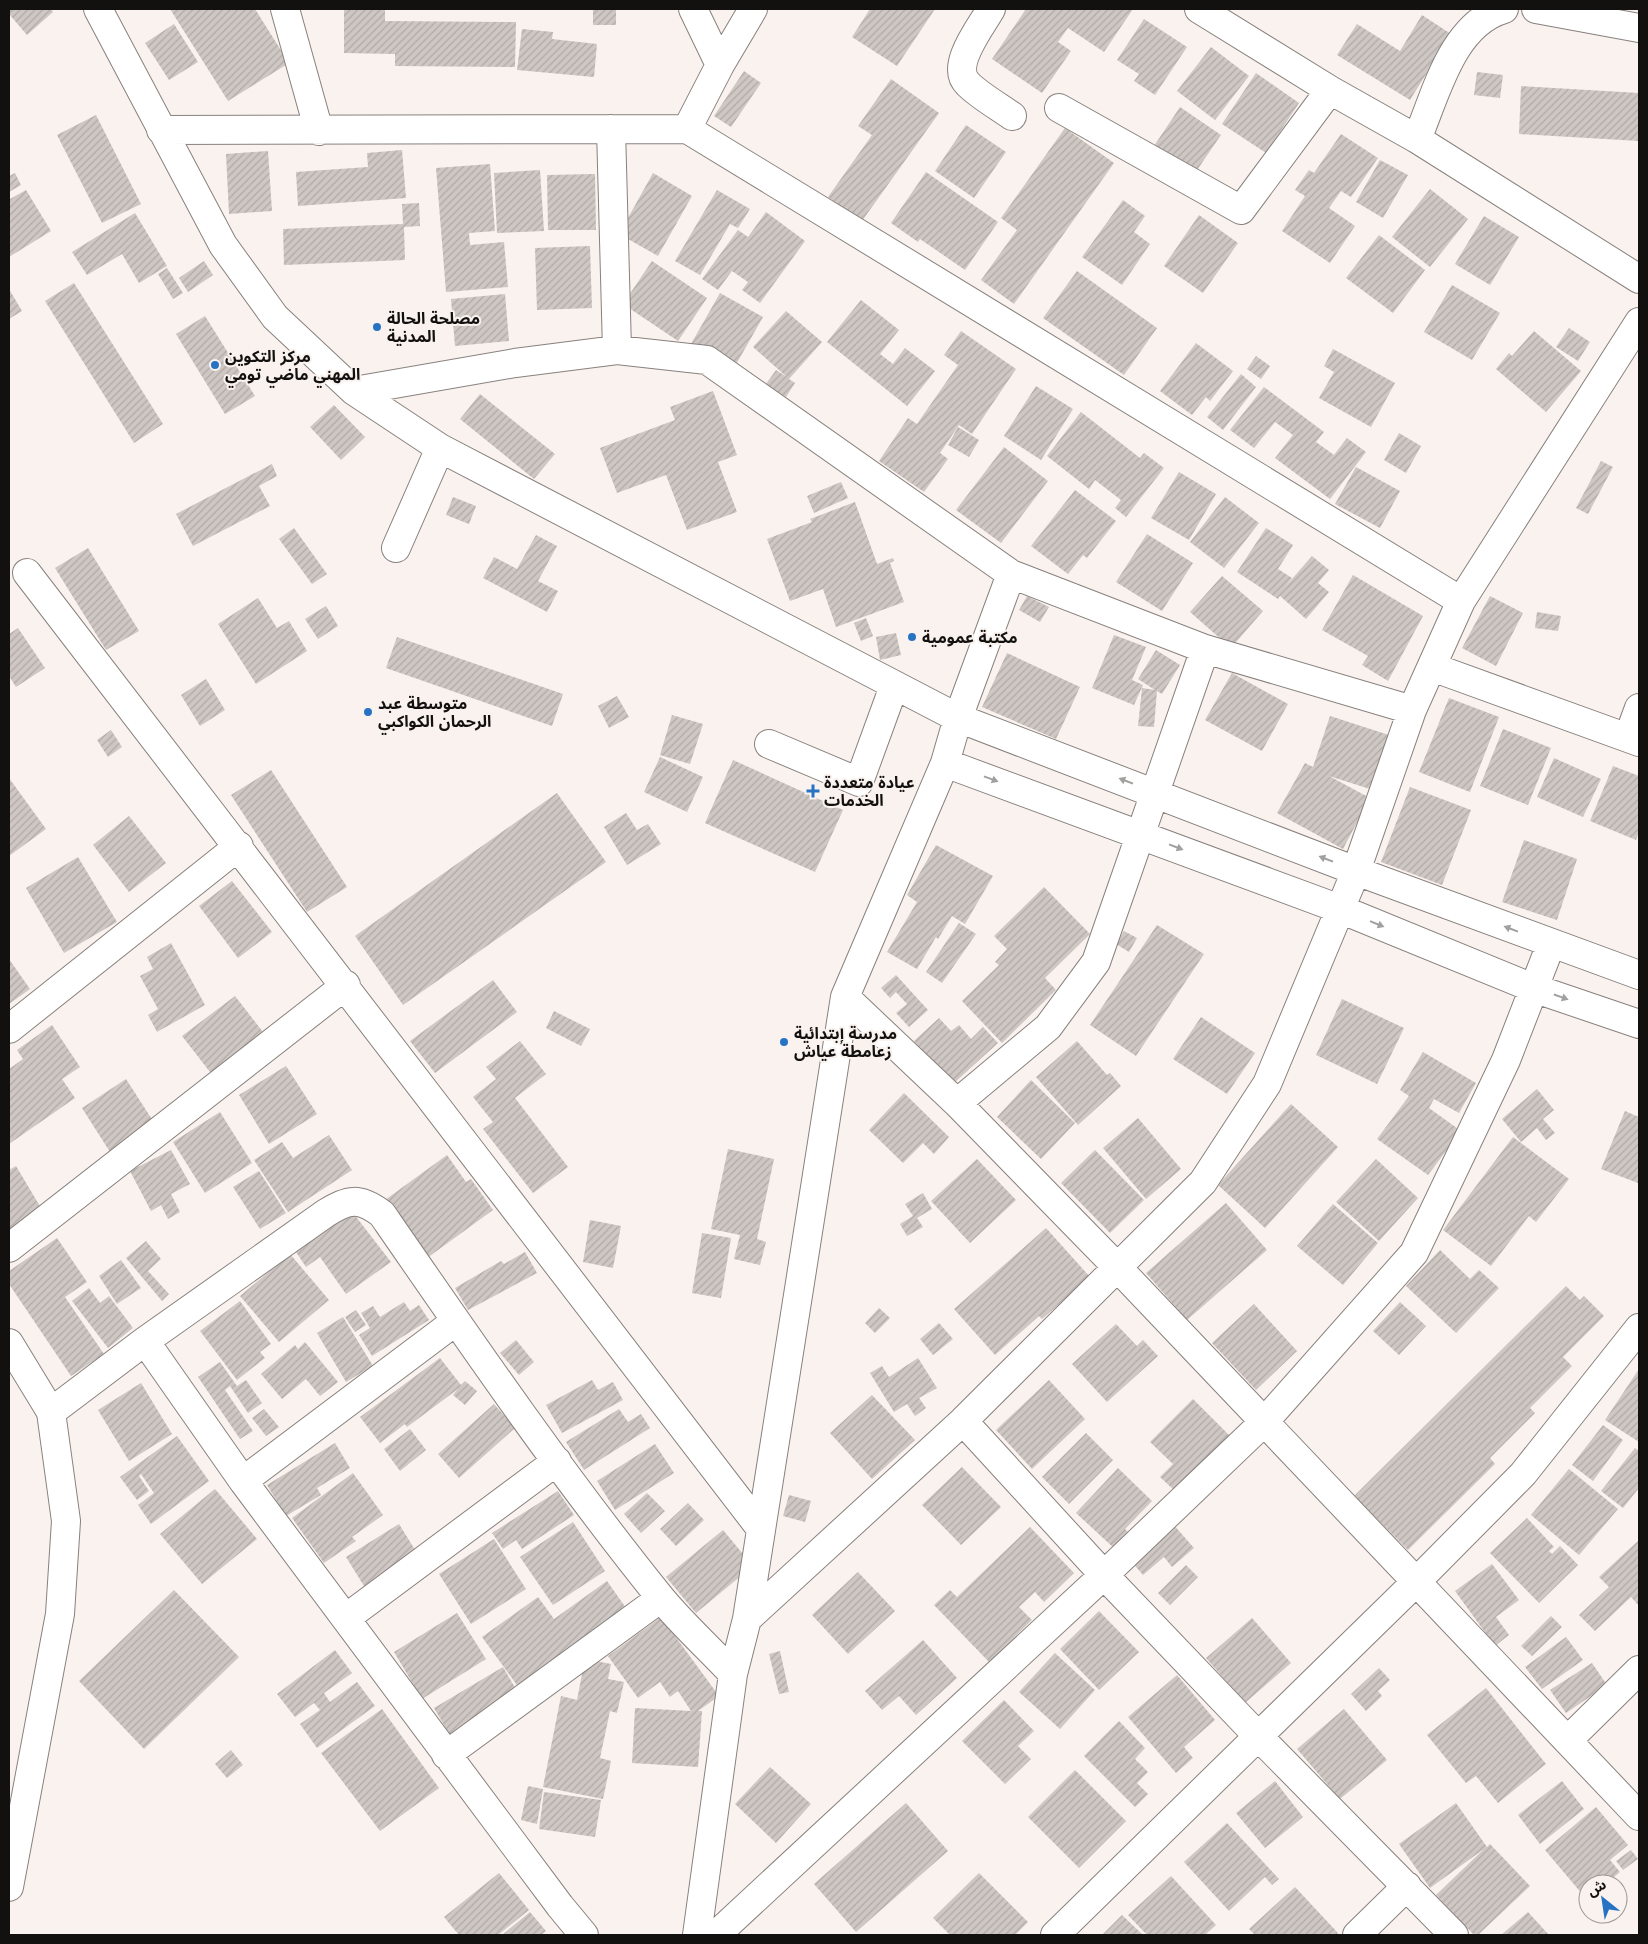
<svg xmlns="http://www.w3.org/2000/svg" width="1648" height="1944" font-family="'Work Sans','Noto Sans Arabic',sans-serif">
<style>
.building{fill:url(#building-hatch)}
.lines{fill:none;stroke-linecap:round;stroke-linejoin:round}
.minor-casing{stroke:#88817e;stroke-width:30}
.major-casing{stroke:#88817e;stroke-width:30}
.minor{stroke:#fff;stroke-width:28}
.major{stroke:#fff;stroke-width:28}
.oneway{fill:#a1a09f}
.poi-dot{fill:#2773c3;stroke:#f9f2ee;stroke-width:2}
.labels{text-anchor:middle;stroke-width:4;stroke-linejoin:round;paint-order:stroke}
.poi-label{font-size:16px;font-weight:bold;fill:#13110f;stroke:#f9f2ee;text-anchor:start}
</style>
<defs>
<pattern id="building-hatch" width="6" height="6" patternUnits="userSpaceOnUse" patternTransform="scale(1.25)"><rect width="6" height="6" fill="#cec7c3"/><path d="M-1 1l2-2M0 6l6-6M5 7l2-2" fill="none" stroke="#b0aaa6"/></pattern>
</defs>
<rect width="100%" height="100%" fill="#f9f2ee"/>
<path class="building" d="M9,9H51L53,12L27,35L9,14Z
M170,9H255L289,63L228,101Z
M344,9H385V21L516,22L515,67L395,66V54L344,53Z
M593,9H616V25H593Z
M870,9H935L897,66L852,37Z
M1026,9H1133L1104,52L1068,28L1058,42L1071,51L1042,93L992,59Z
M1422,15L1451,34L1410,100L1337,55L1357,24L1400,51Z
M1144,19L1187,47L1155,95L1134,81L1139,74L1117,60Z
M174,24L198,62L169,80L145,43Z
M522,29L553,32L552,39L597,44L594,77L517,70Z
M1211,47L1249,76L1215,120L1177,91Z
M744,71L761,83L731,127L714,116Z
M1477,72L1503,75L1500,98L1474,95Z
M1256,73L1299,103L1266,153L1222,124Z
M891,79L939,113L862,221L828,197L872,135L858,126Z
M1521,86L1639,93V141L1519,134Z
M1180,107L1221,135L1193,176L1152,149Z
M96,115L141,204L102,223L57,135Z
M966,125L1006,152L974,198L935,171Z
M1065,128L1114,163L1014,304L981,280L1017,230L1001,218Z
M1341,134L1378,158L1351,197L1341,191L1329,208L1355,226L1330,263L1282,231L1305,196L1295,190L1309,170L1314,173Z
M402,150L406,198L298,206L296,172L368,167L367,153Z
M268,151L272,211L229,214L226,154Z
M1380,160L1408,175L1383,218L1356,202Z
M490,164L495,231L469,233L470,245L504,242L508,287L446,292L436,168Z
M540,170L544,231L497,233L494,173Z
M926,172L998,222L965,270L920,239L918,242L891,223Z
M15,173L21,185L9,192V176Z
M653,173L692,196L658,256L619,234Z
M595,174L596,230H548L547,175Z
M1430,189L1468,219L1430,267L1392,237Z
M26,190L51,231L9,257V196L10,199Z
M717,190L750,209L738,228L730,224L700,275L675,261Z
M1123,200L1145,216L1134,232L1150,244L1122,285L1082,257Z
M419,203L420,226L404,227L405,260L284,265L283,229L403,224L402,204Z
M766,212L805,241L760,303L742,290L748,282L732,271L718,290L702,279L738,230L748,237Z
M135,213L167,266L139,283L122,254L87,275L72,252Z
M1199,215L1238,243L1203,293L1164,266Z
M1484,216L1519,237L1490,285L1455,264Z
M1379,235L1425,270L1393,313L1346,278Z
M590,246L592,308L537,310L535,248Z
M204,261L213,275L188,292L179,278Z
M652,261L707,298L678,341L623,304Z
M167,268L183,293L173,299L158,274Z
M1077,271L1157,328L1124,375L1043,318Z
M74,283L163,424L134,443L45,301Z
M1452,285L1500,313L1472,360L1424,332Z
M9,289L22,311L9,319Z
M720,293L763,317L734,368L691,344Z
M505,294L509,341L455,346L451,299Z
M861,300L899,330L880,354L893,364L905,348L935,371L907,406L827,342Z
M786,311L822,342L789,379L795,383L786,397L766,384L776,370L787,377L753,347Z
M205,316L255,396L225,414L176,334Z
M1569,328L1590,342L1578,361L1556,347Z
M961,331L1016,369L972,434L959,425L940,453L948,459L924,492L879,461L908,418L917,424L958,365L944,355Z
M1534,331L1581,371L1546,412L1496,369L1509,353L1512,356Z
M1196,343L1233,371L1210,401L1206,397L1192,415L1160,391Z
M1333,349L1395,383L1371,427L1319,398L1334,372L1324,366Z
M1256,356L1270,366L1261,379L1247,369Z
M1241,374L1256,387L1223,430L1207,417Z
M1036,386L1073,409L1041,460L1004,436Z
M1264,387L1324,432L1316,442L1334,455L1347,438L1366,452L1330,499L1275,458L1293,435L1275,422L1254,448L1230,430Z
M713,391L737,455L718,462L737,512L687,530L666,475L617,493L600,448L675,420L670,407Z
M480,394L555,454L534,479L460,419Z
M334,405L365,437L341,460L310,427Z
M1081,412L1140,458L1144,453L1164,468L1126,517L1115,508L1121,500L1095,480L1089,489L1047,456Z
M958,427L979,440L969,457L948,445Z
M1399,433L1421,446L1406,473L1384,460Z
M1004,447L1048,481L1001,543L956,510Z
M1601,461L1613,467L1588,514L1576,508Z
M272,464L277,476L259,486L270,506L193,546L176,514Z
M1356,467L1400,491L1380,528L1335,504Z
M1179,472L1216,494L1189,540L1151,518Z
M841,482L848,498L814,513L807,496Z
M1075,490L1116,521L1087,558L1083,555L1068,574L1031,546Z
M453,497L476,506L469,524L446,515Z
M1225,497L1259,523L1224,568L1190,542Z
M855,502L877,564L893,558L894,561L890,563L904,602L836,627L823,589L790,601L767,539L812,522L810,519Z
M294,528L327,574L312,584L279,539Z
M1266,528L1293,545L1278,569L1292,578L1285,587L1312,556L1329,570L1318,583L1329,592L1306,619L1280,596L1278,599L1237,572Z
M1147,534L1193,563L1162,611L1116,582Z
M536,535L557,546L538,581L558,591L547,612L483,578L494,557L517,569Z
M88,548L139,631L106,650L55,568Z
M1353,575L1423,616L1388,681L1362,665L1368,656L1322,630Z
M1222,576L1263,611L1231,648L1190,612Z
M1027,596L1049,607L1040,622L1019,610Z
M1490,596L1523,613L1496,666L1462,648Z
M258,598L277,628L289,621L307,651L256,684L218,624Z
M326,606L338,626L318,639L305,619Z
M1537,612L1561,616L1558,631L1535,628Z
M866,618L873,636L861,641L854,623Z
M18,628L45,668L16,687L9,676V634Z
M896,633L901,655L880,660L876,637Z
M1114,635L1146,647L1132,680L1143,685L1134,705L1092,688Z
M397,637L563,694L552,726L386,668Z
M1156,650L1180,665L1162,694L1157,691L1154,727L1138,726L1142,688L1155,690L1138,679Z
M1007,653L1080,687L1056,739L982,707Z
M1232,673L1288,704L1262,751L1205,720Z
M206,679L225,710L200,726L181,695Z
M617,696L629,717L609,728L598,706Z
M1449,698L1499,717L1470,792L1419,772Z
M672,715L703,724L690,764L660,755Z
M1330,716L1392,736L1373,790L1329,776L1370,798L1343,849L1277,813L1305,763L1313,767Z
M1503,729L1551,748L1528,805L1480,786Z
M111,730L122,747L108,757L97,740Z
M660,757L703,777L687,812L644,792Z
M1554,758L1601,779L1583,817L1537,797Z
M733,760L843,810L815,872L705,823Z
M1613,766L1639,776V832L1636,840L1590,821Z
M271,770L347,887L307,912L231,795Z
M9,778L46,829L9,856Z
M1410,787L1471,810L1442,885L1381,862Z
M557,793L606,862L403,1005L355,936Z
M626,813L637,830L648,824L661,844L627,865L604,827Z
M129,816L166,863L129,892L93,845Z
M1524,840L1577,859L1557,920L1502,902Z
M936,845L993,876L965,924L952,916L938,939L936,937L917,969L887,952L917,902L907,895Z
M78,857L117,922L64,953L26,888Z
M232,881L272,932L238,958L199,906Z
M1044,887L1090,934L1045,978L1056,990L1002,1043L962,1001L999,965L995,962L1007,949L994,936Z
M959,923L976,934L942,983L926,972Z
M1157,925L1204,954L1136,1056L1090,1025Z
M1124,931L1137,938L1129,952L1116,944Z
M171,943L205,1005L157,1032L148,1015L158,1009L140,976L153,969L147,957Z
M9,959L30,989L9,1004Z
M896,975L928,1010L909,1027L896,1013L907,1004L896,992L890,998L881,988Z
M493,980L517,1012L435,1073L410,1041Z
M235,996L270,1041L217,1081L182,1036Z
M1342,999L1404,1028L1377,1084L1316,1055Z
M554,1011L590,1029L581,1046L546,1028Z
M1201,1017L1255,1053L1227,1094L1173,1059Z
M939,1018L951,1031L959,1025L971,1039L983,1027L998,1043L953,1084L914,1041Z
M52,1025L80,1067L62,1079L75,1098L9,1144V1069L23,1059L17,1050Z
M520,1041L546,1074L515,1098L568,1167L533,1193L483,1129L493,1122L473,1097L496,1079L486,1067Z
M1077,1041L1107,1075L1110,1073L1121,1086L1078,1125L1036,1077Z
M1423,1052L1476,1083L1459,1113L1434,1099L1429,1108L1461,1131L1428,1175L1377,1139L1409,1096L1400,1090Z
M286,1066L317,1114L269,1144L239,1095Z
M126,1079L155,1124L110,1152L82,1108Z
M1031,1080L1075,1123L1041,1159L997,1117Z
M1537,1089L1554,1110L1543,1119L1555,1133L1546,1140L1537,1128L1521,1142L1502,1119Z
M904,1093L949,1137L934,1154L923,1143L903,1163L869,1130Z
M1291,1104L1338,1147L1265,1228L1218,1185Z
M1625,1111L1639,1117L1638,1183L1601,1169Z
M220,1112L252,1163L205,1193L173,1142Z
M1138,1118L1181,1169L1146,1199L1103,1148Z
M329,1135L352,1170L288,1212L254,1160L282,1142L293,1158Z
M1513,1137L1569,1179L1536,1222L1529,1216L1491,1266L1443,1230Z
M728,1149L774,1159L757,1239L766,1242L760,1265L734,1259L740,1235L711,1229Z
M171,1150L190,1184L171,1194L180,1212L168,1219L161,1205L151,1211L130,1171Z
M1095,1150L1144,1200L1110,1233L1061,1183Z
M447,1155L466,1182L471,1179L493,1210L427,1258L385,1200Z
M977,1159L1016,1200L970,1243L931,1201Z
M1376,1159L1418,1198L1379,1241L1336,1202Z
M16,1166L44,1213L9,1235V1170Z
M259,1171L286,1213L260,1229L233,1187Z
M923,1193L932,1209L917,1218L923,1227L907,1236L900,1224L913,1216L905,1204Z
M1226,1203L1267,1250L1187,1320L1146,1273Z
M1333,1204L1378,1243L1343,1285L1297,1246Z
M350,1209L391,1262L346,1294L320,1257L306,1267L294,1249Z
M590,1220L621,1226L613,1268L583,1262Z
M1046,1228L1090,1277L1042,1319L1039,1316L995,1355L954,1309Z
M702,1233L731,1238L721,1298L692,1293Z
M57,1238L87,1282L65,1297L104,1354L71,1376L9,1284V1271Z
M146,1241L161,1259L148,1271L169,1294L162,1301L126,1258Z
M1440,1250L1470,1279L1479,1270L1499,1288L1456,1333L1406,1286Z
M525,1252L537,1273L468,1310L455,1288L501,1261L504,1264Z
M290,1254L329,1300L279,1342L240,1296Z
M121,1260L141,1288L117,1304L99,1276Z
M1566,1286L1580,1300L1584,1296L1604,1316L1563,1357L1572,1366L1530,1408L1535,1413L1490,1458L1495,1464L1408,1550L1354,1496Z
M89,1288L100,1303L109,1296L133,1328L108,1348L72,1301Z
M240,1301L271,1344L260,1352L265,1358L237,1380L200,1331Z
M404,1302L410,1311L419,1305L429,1320L372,1356L359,1335L370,1328L361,1313L373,1306L380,1317Z
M1400,1302L1426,1326L1399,1355L1373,1331Z
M1254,1304L1297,1351L1256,1390L1212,1343Z
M879,1308L890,1318L875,1333L865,1323Z
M356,1310L366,1325L355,1332L345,1317Z
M343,1317L373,1366L346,1382L317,1333Z
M939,1323L953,1339L933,1355L920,1339Z
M1116,1324L1137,1346L1143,1340L1158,1356L1107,1402L1072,1364Z
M516,1340L534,1362L519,1375L500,1353Z
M305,1342L338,1382L320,1396L306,1379L282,1399L261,1374L295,1345L298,1349Z
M440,1358L461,1385L465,1381L477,1391L465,1405L453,1395L458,1389L407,1427L405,1424L380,1443L360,1417Z
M918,1358L937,1388L919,1398L926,1408L915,1416L907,1404L894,1412L870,1373L882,1366L889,1377Z
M220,1362L237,1386L246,1380L262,1403L248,1413L230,1386L225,1390L253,1431L240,1439L198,1377Z
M1639,1369V1442L1605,1420Z
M592,1380L598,1390L613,1382L623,1400L562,1433L546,1405Z
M1049,1380L1085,1419L1032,1469L996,1430Z
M141,1383L172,1434L129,1461L98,1410Z
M872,1395L915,1440L872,1479L830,1433Z
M1193,1399L1230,1436L1175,1491L1160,1477L1173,1464L1150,1442Z
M494,1404L515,1428L459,1478L438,1454Z
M264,1409L279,1427L266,1436L252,1418Z
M619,1409L628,1422L641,1414L650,1428L584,1470L566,1442Z
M1603,1425L1623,1440L1593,1481L1572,1465Z
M410,1429L426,1450L400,1471L384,1449Z
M1086,1433L1113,1460L1069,1504L1042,1477Z
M177,1436L209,1481L151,1524L138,1505L154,1493L141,1474L139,1476L149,1491L137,1500L120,1477Z
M335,1443L350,1468L317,1488L321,1495L286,1516L267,1485Z
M655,1444L674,1473L615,1510L597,1481Z
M1635,1448L1639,1451V1488L1623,1508L1601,1491Z
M962,1467L1001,1507L961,1545L922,1505Z
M1118,1468L1152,1501L1125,1529L1130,1534L1116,1550L1076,1513Z
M1569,1469L1618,1509L1579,1555L1531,1515Z
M353,1473L383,1515L352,1537L356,1541L324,1563L292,1518Z
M215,1489L257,1539L202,1584L160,1534Z
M558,1491L574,1515L522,1549L516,1540L503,1549L492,1533Z
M647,1493L665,1511L641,1533L624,1514Z
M789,1495L811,1501L805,1522L783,1516Z
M688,1503L704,1520L676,1546L660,1529Z
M1527,1518L1554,1547L1549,1551L1552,1554L1560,1546L1578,1565L1539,1603L1490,1553Z
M573,1522L605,1571L553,1605L520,1557Z
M1172,1523L1194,1548L1172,1567L1164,1557L1143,1575L1130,1560Z
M399,1524L417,1553L364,1586L346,1557Z
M1030,1527L1074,1573L1044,1602L1035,1592L1019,1607L1032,1620L989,1662L934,1605L950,1590L957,1597Z
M723,1530L753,1566L696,1613L666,1577Z
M494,1539L526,1589L471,1624L439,1574Z
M1639,1540V1606L1631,1597L1595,1631L1579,1615L1609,1587L1599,1577Z
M1492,1564L1519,1600L1496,1617L1509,1635L1495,1646L1455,1591Z
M1186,1565L1198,1577L1170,1605L1158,1593Z
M858,1572L895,1611L848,1654L812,1615Z
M607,1581L626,1608L519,1688L482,1637L538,1597L554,1619Z
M174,1590L239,1657L144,1749L79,1681Z
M1099,1611L1139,1652L1099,1690L1060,1649Z
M457,1613L486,1659L422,1699L394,1652Z
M1551,1616L1562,1627L1532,1656L1521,1646Z
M661,1617L719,1696L698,1711H702L698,1767L632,1763L635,1708L691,1711L678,1691L670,1697L660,1682L638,1698L608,1656Z
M1252,1618L1291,1663L1245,1703L1206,1658Z
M1566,1637L1583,1660L1542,1689L1525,1667Z
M923,1640L957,1678L916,1715L899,1696L882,1710L865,1691Z
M335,1650L352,1673L324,1693L330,1702L357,1682L375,1706L317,1748L300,1724L320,1710L314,1703L295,1717L277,1694Z
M780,1651L789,1692L779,1694L769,1654Z
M1055,1653L1095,1690L1060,1729L1019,1692Z
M585,1659L611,1664L608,1679L624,1682L617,1713L610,1711L600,1758L611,1761L603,1799L543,1787L561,1696L577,1700Z
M1592,1663L1607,1685L1566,1713L1550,1690Z
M503,1667L520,1696L451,1737L434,1708Z
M1379,1668L1390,1680L1378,1691L1382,1696L1366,1711L1351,1694Z
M1177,1675L1215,1720L1184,1747L1193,1758L1176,1773L1128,1717Z
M1486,1688L1546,1764L1498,1803L1476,1776L1466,1783L1427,1735Z
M1004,1700L1034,1731L1018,1746L1031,1759L1005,1784L962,1741Z
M382,1709L439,1788L380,1831L321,1753Z
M1344,1709L1387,1760L1340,1799L1297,1749Z
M1119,1721L1145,1748L1135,1759L1148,1772L1137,1783L1148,1794L1135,1807L1084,1756Z
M231,1750L243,1765L227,1778L215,1764Z
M770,1767L811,1804L776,1843L735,1804Z
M1075,1770L1126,1821L1079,1868L1028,1817Z
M1275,1781L1303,1817L1265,1848L1236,1813Z
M1562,1781L1584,1809L1540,1844L1518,1815Z
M528,1786L543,1789L537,1824L521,1820Z
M544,1792L601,1800L595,1837L539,1829Z
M906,1803L948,1851L856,1932L814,1884Z
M1456,1803L1487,1847L1490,1844L1530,1886L1478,1935H1474L1436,1895L1484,1849L1430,1888L1399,1844Z
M1596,1807L1628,1845L1610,1860L1620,1872L1606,1884H1588V1901L1545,1850Z
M1227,1823L1279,1879L1272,1885L1265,1877L1229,1911L1184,1862Z
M1631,1850L1638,1859L1623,1870L1616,1861Z
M499,1873L529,1910L498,1935H459L444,1917Z
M979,1873L1028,1922L1015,1935H950L933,1918Z
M1171,1876L1216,1925L1205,1935H1147L1128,1915Z
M1295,1887L1338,1933L1336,1935H1255L1249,1929Z
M530,1912L546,1931L541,1935H502Z
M1528,1912L1549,1935H1501Z
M1122,1915L1143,1935H1102Z"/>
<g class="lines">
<g class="minor-casing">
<path id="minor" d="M98,9L223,245L275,317L354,391L440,448L958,718L1356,871L1639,975
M285,9L319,131
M693,9L720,65
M991,9C981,27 949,66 968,84C980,96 998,106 1012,116
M1199,9L1330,90L1417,139L1639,279
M1536,9L1639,28
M1059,108L1241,210L1330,90
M611,129L617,350
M687,129L720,65L753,9
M161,130L687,129L1461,601
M1417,139C1436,94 1452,24 1504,9
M354,391L515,363L617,350L707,360L1011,574L958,718L945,763L845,997L747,1619L733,1674L697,1935
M396,548L440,448
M27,573L761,1529
M1011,574L1205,649L1412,710
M1432,667L1639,742
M1628,738L1639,708
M769,744L859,782L894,686
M945,763L1340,909L1533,988L1639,1024
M845,997L957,1103L1117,1267L1639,1816
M9,1029L239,846
M957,1103L1048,1027L1096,962L1205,649
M9,1248L346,985
M51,1412L145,1341
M963,1421L1104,1575L1257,1735L1454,1935
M243,1481L456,1321
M346,1618L557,1461
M747,1619L963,1421L1203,1182L1267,1084L1356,871L1412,710L1461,601L1639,322
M1568,1740L1639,1670
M446,1755L661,1598
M584,1935L560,1906L243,1481L145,1341L326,1213C349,1199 359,1197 382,1214C471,1343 561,1474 660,1597C682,1624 709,1648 733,1674
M716,1935L1104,1575L1264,1422L1414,1253L1506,1060L1551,944
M1055,1935L1416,1582L1523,1474L1639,1328
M1357,1935L1407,1886"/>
</g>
<g class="major-casing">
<path id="major" d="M9,1343L51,1412L66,1521L60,1614L9,1887"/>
</g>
<use href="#minor" class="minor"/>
<use href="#major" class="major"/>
</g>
<defs><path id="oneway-solid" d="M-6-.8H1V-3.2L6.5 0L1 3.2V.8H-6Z" transform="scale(1.25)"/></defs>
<g class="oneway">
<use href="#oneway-solid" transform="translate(991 779) rotate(20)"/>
<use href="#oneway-solid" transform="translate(1126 781) rotate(-159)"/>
<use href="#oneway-solid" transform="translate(1176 847) rotate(21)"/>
<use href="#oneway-solid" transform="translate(1326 859) rotate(-159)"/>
<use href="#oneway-solid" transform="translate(1377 924) rotate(22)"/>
<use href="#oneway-solid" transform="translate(1511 929) rotate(-159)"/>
<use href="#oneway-solid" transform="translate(1561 997) rotate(19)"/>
</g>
<g class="poi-dot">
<circle cx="377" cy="327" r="5"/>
<circle cx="215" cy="365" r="5"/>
<circle cx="912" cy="637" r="5"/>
<circle cx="368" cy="712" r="5"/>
<path d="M810.5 783.5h5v5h5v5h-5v5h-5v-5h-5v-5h5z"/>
<circle cx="784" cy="1042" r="5"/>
</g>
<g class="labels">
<g class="poi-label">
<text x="387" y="324">مصلحة الحالة<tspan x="387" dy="18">المدنية</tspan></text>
<text x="225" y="362">مركز التكوين<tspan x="225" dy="18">المهني ماضي تومي</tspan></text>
<text x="922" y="643">مكتبة عمومية</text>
<text x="378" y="709">متوسطة عبد<tspan x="378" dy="18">الرحمان الكواكبي</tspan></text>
<text x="824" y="788">عيادة متعددة<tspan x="824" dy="18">الخدمات</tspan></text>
<text x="794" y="1039">مدرسة إبتدائية<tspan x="794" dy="18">زعامطة عياش</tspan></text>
</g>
</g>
<rect width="1648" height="1944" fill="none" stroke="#13110f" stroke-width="20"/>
<g transform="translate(1603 1899) rotate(330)"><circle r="24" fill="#f9f2ee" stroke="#9d9895"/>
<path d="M0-4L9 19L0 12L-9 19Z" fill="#2773c3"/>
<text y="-8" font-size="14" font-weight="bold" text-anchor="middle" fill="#13110f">ش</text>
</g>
</svg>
